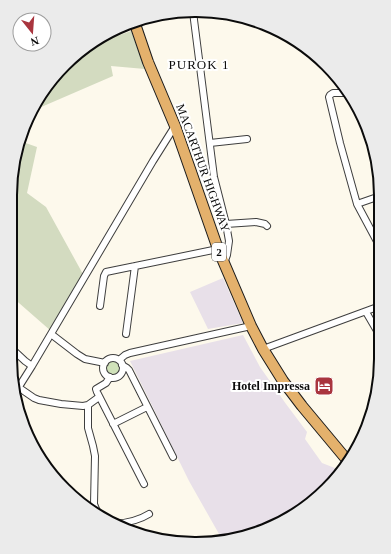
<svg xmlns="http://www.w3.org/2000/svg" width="391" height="554" font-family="'Times New Roman',serif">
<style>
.industrial{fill:#e8e0e9}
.green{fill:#d0e2ba}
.cemetery{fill:#d3dbc0}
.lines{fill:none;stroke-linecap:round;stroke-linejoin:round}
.minor-casing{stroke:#3e3e3e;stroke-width:8}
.trunk-casing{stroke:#1c1c1c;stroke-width:12}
.minor{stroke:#fff;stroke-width:6}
.trunk{stroke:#e4b16c;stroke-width:10}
.labels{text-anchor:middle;stroke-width:4;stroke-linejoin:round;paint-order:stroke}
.shield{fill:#fff;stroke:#545454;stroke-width:1}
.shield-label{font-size:11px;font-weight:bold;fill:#0b0b0b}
.street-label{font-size:12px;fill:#0b0b0b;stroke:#fff}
.poi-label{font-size:12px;font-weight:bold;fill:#0b0b0b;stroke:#fff;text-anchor:end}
.neighbourhood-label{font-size:13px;letter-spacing:1px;fill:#0b0b0b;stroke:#fff}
.rim{fill:none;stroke:#0b0b0b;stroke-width:2}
</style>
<rect width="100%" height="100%" fill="#fdf9ec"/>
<path class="industrial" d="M223,278L243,323L208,329L190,292Z
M243,335L260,367L286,404L307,432L305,439L322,463L340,470L318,498L277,525L223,541L189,481L130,361Z"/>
<path class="green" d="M106 368a7 7 0 1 1 14 0a7 7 0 1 1-14 0Z"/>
<path class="cemetery" d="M131,31L145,69L111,66L113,76L32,111L35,103L73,56L92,45Z
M20,141L37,147L27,193L46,207L84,276L51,331L11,296L14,159Z"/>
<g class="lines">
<g class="minor-casing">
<path id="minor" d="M193,12L214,177L226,224L229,241L227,255L224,263
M348,93H333L330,95L329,97L340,143L357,204L380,247
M210,143L247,139
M372,146L379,172
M357,204L380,196
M226,224L256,222L265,224L267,226
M100,306L104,276L106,272L218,249
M366,312L380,336
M51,334L77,354L85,359L105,363
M126,334L135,266
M10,347L25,361L32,366
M263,349L380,306
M103 368a10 10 0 1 1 20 0a10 10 0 1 1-20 0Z
M119,360L125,355L130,353L251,326
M122,365L127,368L129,370L173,457
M110,377L106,383L96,389L97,392L144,484
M18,387L34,398L39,400L61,404L83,406L88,405L99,397
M15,393L32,366L153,161L175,126
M88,405V428L93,446L95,456L94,504L96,509L99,514
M113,424L147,407
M114,524C127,523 138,521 149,514"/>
</g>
<g class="trunk-casing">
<path id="trunk" d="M134,21L148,62L175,126L218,249L251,326L263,349L283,381L302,406L347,460"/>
</g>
<use href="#minor" class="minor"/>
<use href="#trunk" class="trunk"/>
</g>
<defs>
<g id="hotel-square" transform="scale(1)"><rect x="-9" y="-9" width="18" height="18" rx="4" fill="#a9353e" stroke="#fff"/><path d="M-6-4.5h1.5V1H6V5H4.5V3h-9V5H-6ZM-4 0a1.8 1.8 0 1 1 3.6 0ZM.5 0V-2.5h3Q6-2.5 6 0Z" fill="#fff"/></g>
</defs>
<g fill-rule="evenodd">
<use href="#hotel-square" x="324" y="386"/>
</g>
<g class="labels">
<rect class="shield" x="212" y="243" width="14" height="18" rx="3"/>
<g class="shield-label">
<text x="219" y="256">2</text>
</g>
<g class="street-label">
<text transform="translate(203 168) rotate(70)" y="4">MACARTHUR HIGHWAY</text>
</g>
<g class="poi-label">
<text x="310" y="390">Hotel Impressa</text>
</g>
<g class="neighbourhood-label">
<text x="199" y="69">PUROK 1</text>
</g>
</g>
<path d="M0 0H391V554H0ZM195 17H196A178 178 0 0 1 374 195V359A178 178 0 0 1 196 537H195A178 178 0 0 1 17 359V195A178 178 0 0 1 195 17Z" fill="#ebebeb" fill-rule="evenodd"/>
<path class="rim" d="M195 17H196A178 178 0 0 1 374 195V359A178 178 0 0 1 196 537H195A178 178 0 0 1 17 359V195A178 178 0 0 1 195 17Z"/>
<g transform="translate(32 32) rotate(163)"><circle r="19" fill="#ffffff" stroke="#9d9d9d"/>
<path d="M0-3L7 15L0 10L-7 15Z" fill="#a9353e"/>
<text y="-6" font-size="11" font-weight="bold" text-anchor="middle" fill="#0b0b0b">N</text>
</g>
</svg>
